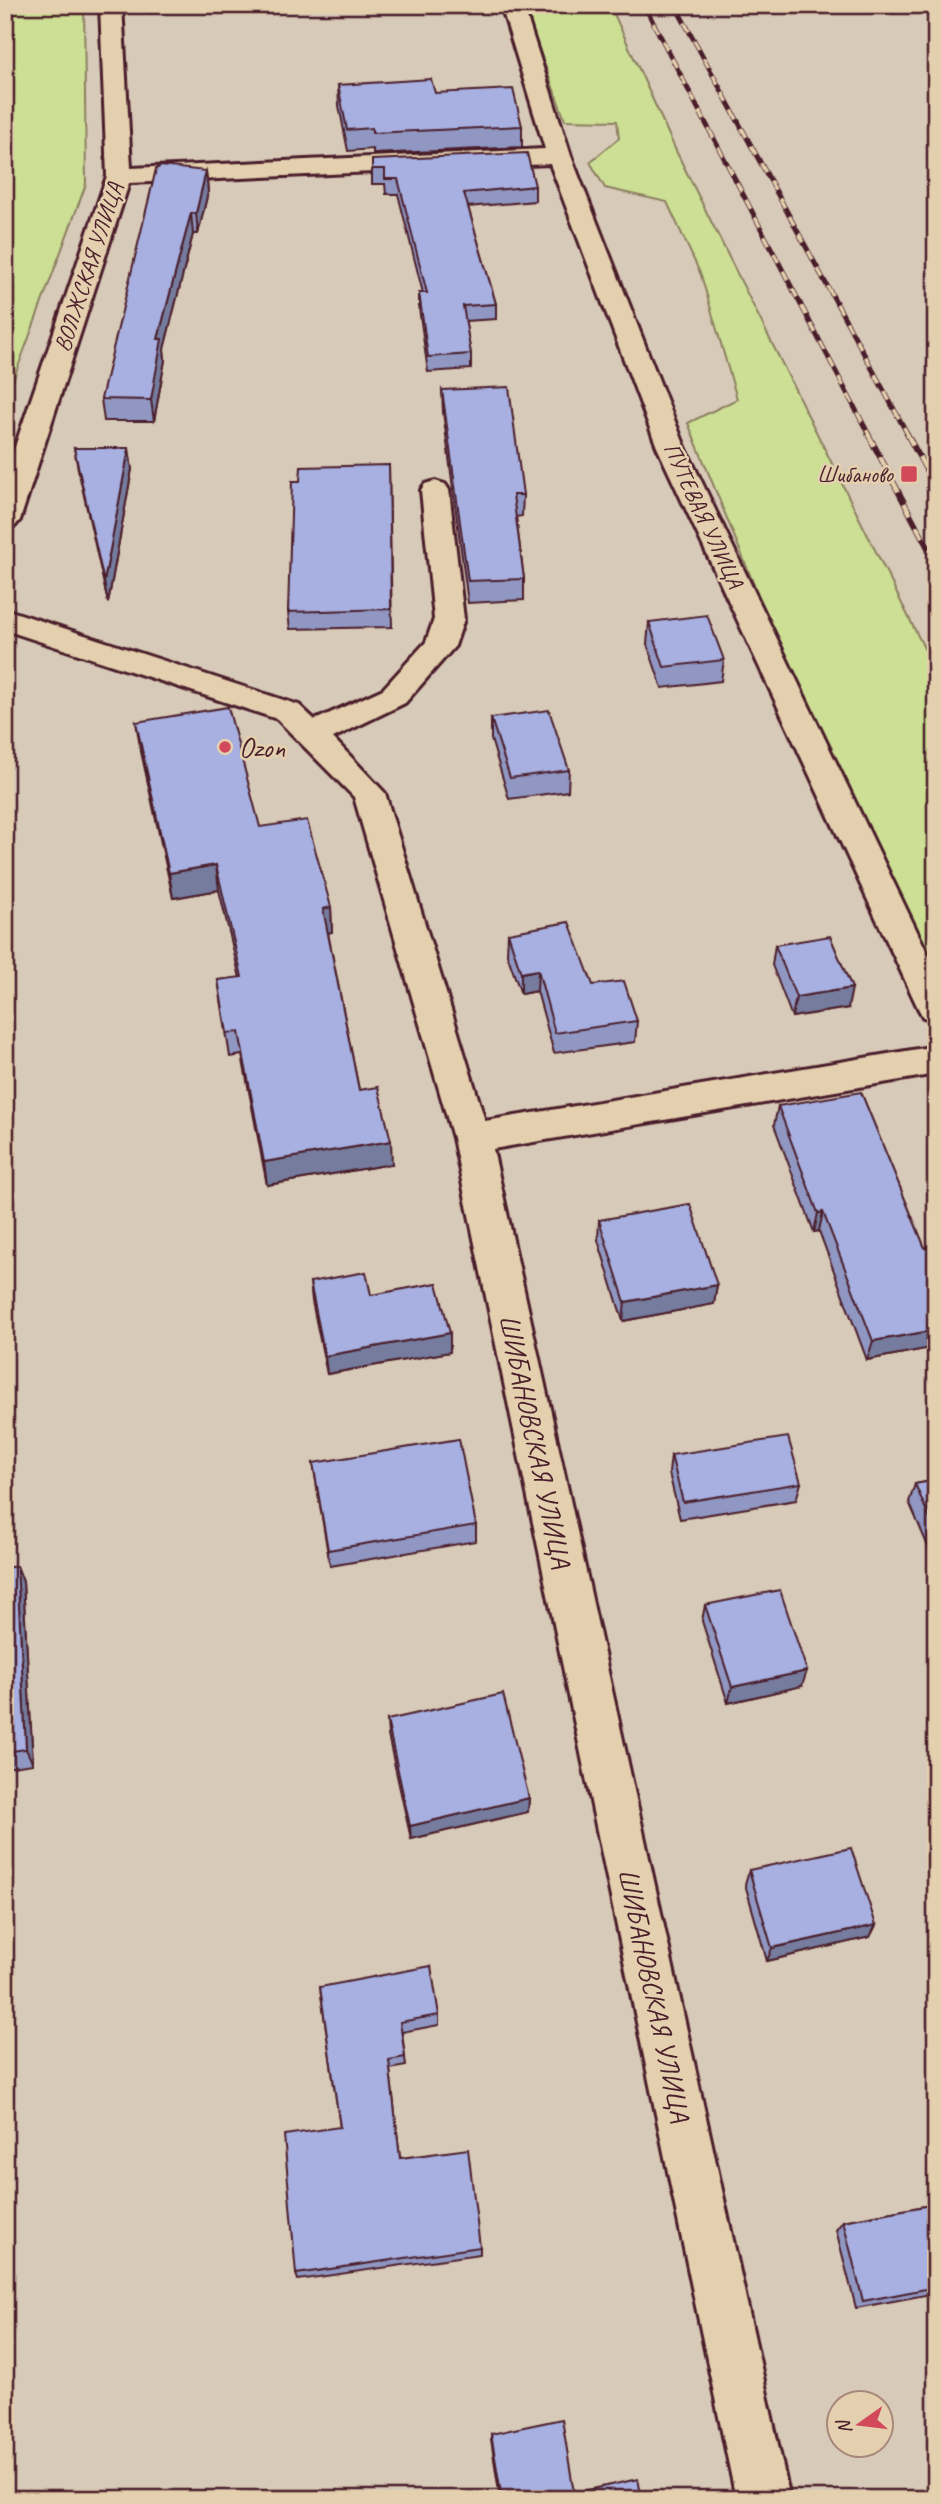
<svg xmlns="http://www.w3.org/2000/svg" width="941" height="2504" font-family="Caveat,sans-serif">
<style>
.green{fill:#ccdf94;stroke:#8b7f60;stroke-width:2}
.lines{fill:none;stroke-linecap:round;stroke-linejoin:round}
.minor-casing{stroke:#4a1f2b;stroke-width:6}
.minor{fill:#e4d0ae;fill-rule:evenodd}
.rail-far1-casing{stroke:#4a1f2b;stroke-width:5}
.rail-casing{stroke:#4a1f2b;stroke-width:6}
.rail-far1{stroke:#e4d0ae;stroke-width:3.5;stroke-dasharray:10;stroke-linecap:butt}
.rail{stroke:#e4d0ae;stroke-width:4.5;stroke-dasharray:13;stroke-linecap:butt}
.wall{fill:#9097c2;stroke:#4a1f2b;stroke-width:2}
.shaded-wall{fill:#757b9e;stroke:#4a1f2b;stroke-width:2}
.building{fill:#a7b0e1;stroke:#4a1f2b;stroke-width:2}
.poi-dot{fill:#d1495b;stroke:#e4d0ae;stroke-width:2.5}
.labels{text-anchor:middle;stroke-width:5;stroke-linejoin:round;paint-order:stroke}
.far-street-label{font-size:23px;fill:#4a1f2b;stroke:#e4d0ae}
.far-poi-label{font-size:23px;fill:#4a1f2b;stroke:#e4d0ae;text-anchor:end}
.poi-label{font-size:28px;fill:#4a1f2b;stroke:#e4d0ae;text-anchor:start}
.street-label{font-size:28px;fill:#4a1f2b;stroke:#e4d0ae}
</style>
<rect width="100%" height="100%" fill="#d8cab8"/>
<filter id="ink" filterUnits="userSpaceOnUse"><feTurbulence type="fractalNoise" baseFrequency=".0143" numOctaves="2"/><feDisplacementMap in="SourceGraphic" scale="14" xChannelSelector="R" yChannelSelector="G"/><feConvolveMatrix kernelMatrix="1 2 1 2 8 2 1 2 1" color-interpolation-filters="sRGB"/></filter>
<g filter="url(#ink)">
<path class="green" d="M5,5H84L86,184L5,402V84L9,78Z
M523,5H610L677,153L936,672V968L784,658L688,423L737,399L701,275L667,202L605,188L590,162L619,138L617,121L565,120Z"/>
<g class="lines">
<g class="minor-casing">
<path id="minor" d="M100,5H122L131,168L545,149L501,5H523L571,156L685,447L936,971V1021L923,1017L918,1008L657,447L550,164L129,183L20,520L15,526L5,529V476L107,176Z
M435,481L445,484L449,490L464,619L455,646L405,703L333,738L385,793L485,1121L936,1046V1074L493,1149L790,2499H736L453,1138L354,797L277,719L5,630V609L299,705L315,720L383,689L426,642L434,619L421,490L425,484Z"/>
</g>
<use href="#minor" class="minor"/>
<g class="rail-far1-casing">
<path id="rail-far1" d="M644,5L869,435
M675,5L908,435"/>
</g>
<g class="rail-casing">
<path id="rail" d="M868,434L936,563
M907,434L936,488"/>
</g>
<use href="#rail-far1" class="rail-far1"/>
<use href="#rail" class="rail"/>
</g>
<path class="wall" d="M338,85L435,93L522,126V147L373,154V149L348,151L339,106Z
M372,160L535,186V201L468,207L496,304V319L465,321L471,354V369L428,372L419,308V293H423L398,194H386L385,184H372Z
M206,171L208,192L198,234H193L164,349L165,360L154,421H104L101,399Z
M442,390L523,495L522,516L516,517L524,579V600L468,603L443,412Z
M74,448L132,469L108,603L78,469Z
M389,465L392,627L290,629L288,612L300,481Z
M649,622L724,660L721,681L662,688L647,644Z
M491,718L569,770L568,791L509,799L491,739Z
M136,722L260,827L331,907L332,932L328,933L359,1090L392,1164L267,1185L242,1055L230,1057L218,980L240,978L219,890L173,898L140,747Z
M508,933L593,985L637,1021L635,1042L554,1053L537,991L521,994L507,954Z
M775,945L848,1008L792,1017L772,965Z
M778,1106L925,1248L936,1246V1347L867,1360L819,1231L814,1232L774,1125Z
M599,1220L717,1285L714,1304L623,1321L598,1240Z
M310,1282L371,1295L450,1333V1352L327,1374L312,1301Z
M671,1455L801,1483L796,1500L680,1519L669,1473Z
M313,1463L476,1525V1541L330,1566Z
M936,1480V1565L909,1502L915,1484Z
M17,1566L23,1582L33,1764L5,1768V1568Z
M705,1605L802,1686L728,1703L702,1621Z
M387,1720L529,1798L528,1812L411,1839L388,1735Z
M749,1870L876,1925L870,1937L767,1961L745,1884Z
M320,1987L439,2015V2025L402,2032L406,2066L390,2069L400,2158L480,2247V2254L298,2280L296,2274L340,2127Z
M936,2204V2293L856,2308L836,2230L843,2221Z
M491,2434L574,2493L642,2499H500L491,2439Z"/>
<path class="shaded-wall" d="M206,171L208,192L198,234L196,213Z
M191,213L193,234L164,349L165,360L154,421L151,400L158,339Z
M129,448L132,469L108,603L104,582Z
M216,865L219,890L173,898L169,873Z
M331,907L332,932L325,933L323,909Z
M538,970L537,991L521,994V973Z
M852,988L848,1008L792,1017L796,997Z
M391,1141L392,1164L267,1185L264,1162Z
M823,1212L819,1231L814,1232L818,1213Z
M717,1285L714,1304L623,1321L625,1302Z
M936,1330V1347L867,1360L873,1341Z
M450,1333V1352L327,1374L325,1356Z
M17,1566L23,1582L33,1764L26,1749Z
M807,1671L802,1686L728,1703L732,1687Z
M529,1798L528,1812L411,1839L410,1826Z
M876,1925L870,1937L767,1961L772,1948Z"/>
<path class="building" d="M431,79L435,93L513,89L522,126L372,133V128L347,130L338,85Z
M527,153L535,186L464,193L496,304L463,306L471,354L428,357L419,293H427L398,179H385V169H372V160Z
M161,166L206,171L196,213H191L158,339H162L151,400L101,399L156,169Z
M509,387L523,495H513L524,579L468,581L442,390Z
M74,448H129L104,582Z
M389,465L391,609L288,612L292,481H300L301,467Z
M707,615L724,660L664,667L649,622Z
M228,707L260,827L307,820L331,907L323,909L359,1090L378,1087L391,1141L264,1162L239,1032L227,1033L218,980L242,977L216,865L169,873L136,722Z
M549,710L569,770L510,778L491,718Z
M569,922L593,985L624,981L637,1021L555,1033L538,970L521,973L508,933Z
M830,936L852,988L796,997L775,945Z
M861,1092L925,1248L936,1246V1330L873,1341L823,1212L818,1213L778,1106Z
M690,1204L717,1285L625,1302L599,1220Z
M366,1272L371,1295L437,1283L450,1333L325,1356L310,1282Z
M788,1437L801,1483L683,1502L671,1455Z
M459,1439L476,1525L328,1550L313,1463Z
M936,1480V1533L915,1484Z
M17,1566L26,1749L5,1752V1568Z
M780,1590L807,1671L732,1687L705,1605Z
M503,1694L529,1798L410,1826L387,1720Z
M851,1848L876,1925L772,1948L749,1870Z
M431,1966L439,2015L400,2022L405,2057L389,2060L400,2158L468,2149L480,2247L296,2274L284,2135L340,2127L320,1987Z
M936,2204V2287L863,2301L843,2221Z
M562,2419L574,2493L638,2479L642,2499H502L491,2434Z"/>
</g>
<g class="poi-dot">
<rect x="900" y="465" width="18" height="18" rx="3.5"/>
<circle cx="225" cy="747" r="7"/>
</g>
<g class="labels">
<g class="far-street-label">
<text transform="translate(88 267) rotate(-72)" y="8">ВОЛЖСКАЯ УЛИЦА</text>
<text transform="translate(704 515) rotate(65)" y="8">ПУТЕВАЯ УЛИЦА</text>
</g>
<g class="far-poi-label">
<text x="893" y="482">Шибаново</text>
</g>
<g class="poi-label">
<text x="239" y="757">Ozon</text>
</g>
<g class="street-label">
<text transform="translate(536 1441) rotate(78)" y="10">ШИБАНОВСКАЯ УЛИЦА</text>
<text transform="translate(655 1995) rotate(78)" y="10">ШИБАНОВСКАЯ УЛИЦА</text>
</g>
</g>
<rect width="941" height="2504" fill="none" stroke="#e4d0ae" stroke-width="28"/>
<rect x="14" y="14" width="913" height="2476" fill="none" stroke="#4a1f2b" stroke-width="2.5" filter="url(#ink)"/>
<g transform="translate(860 2424) rotate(256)"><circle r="33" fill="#e4d0ae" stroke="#a6897a" stroke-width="2"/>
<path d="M0-5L12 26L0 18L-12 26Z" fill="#d1495b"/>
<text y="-10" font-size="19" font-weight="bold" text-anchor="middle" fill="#4a1f2b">N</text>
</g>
</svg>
